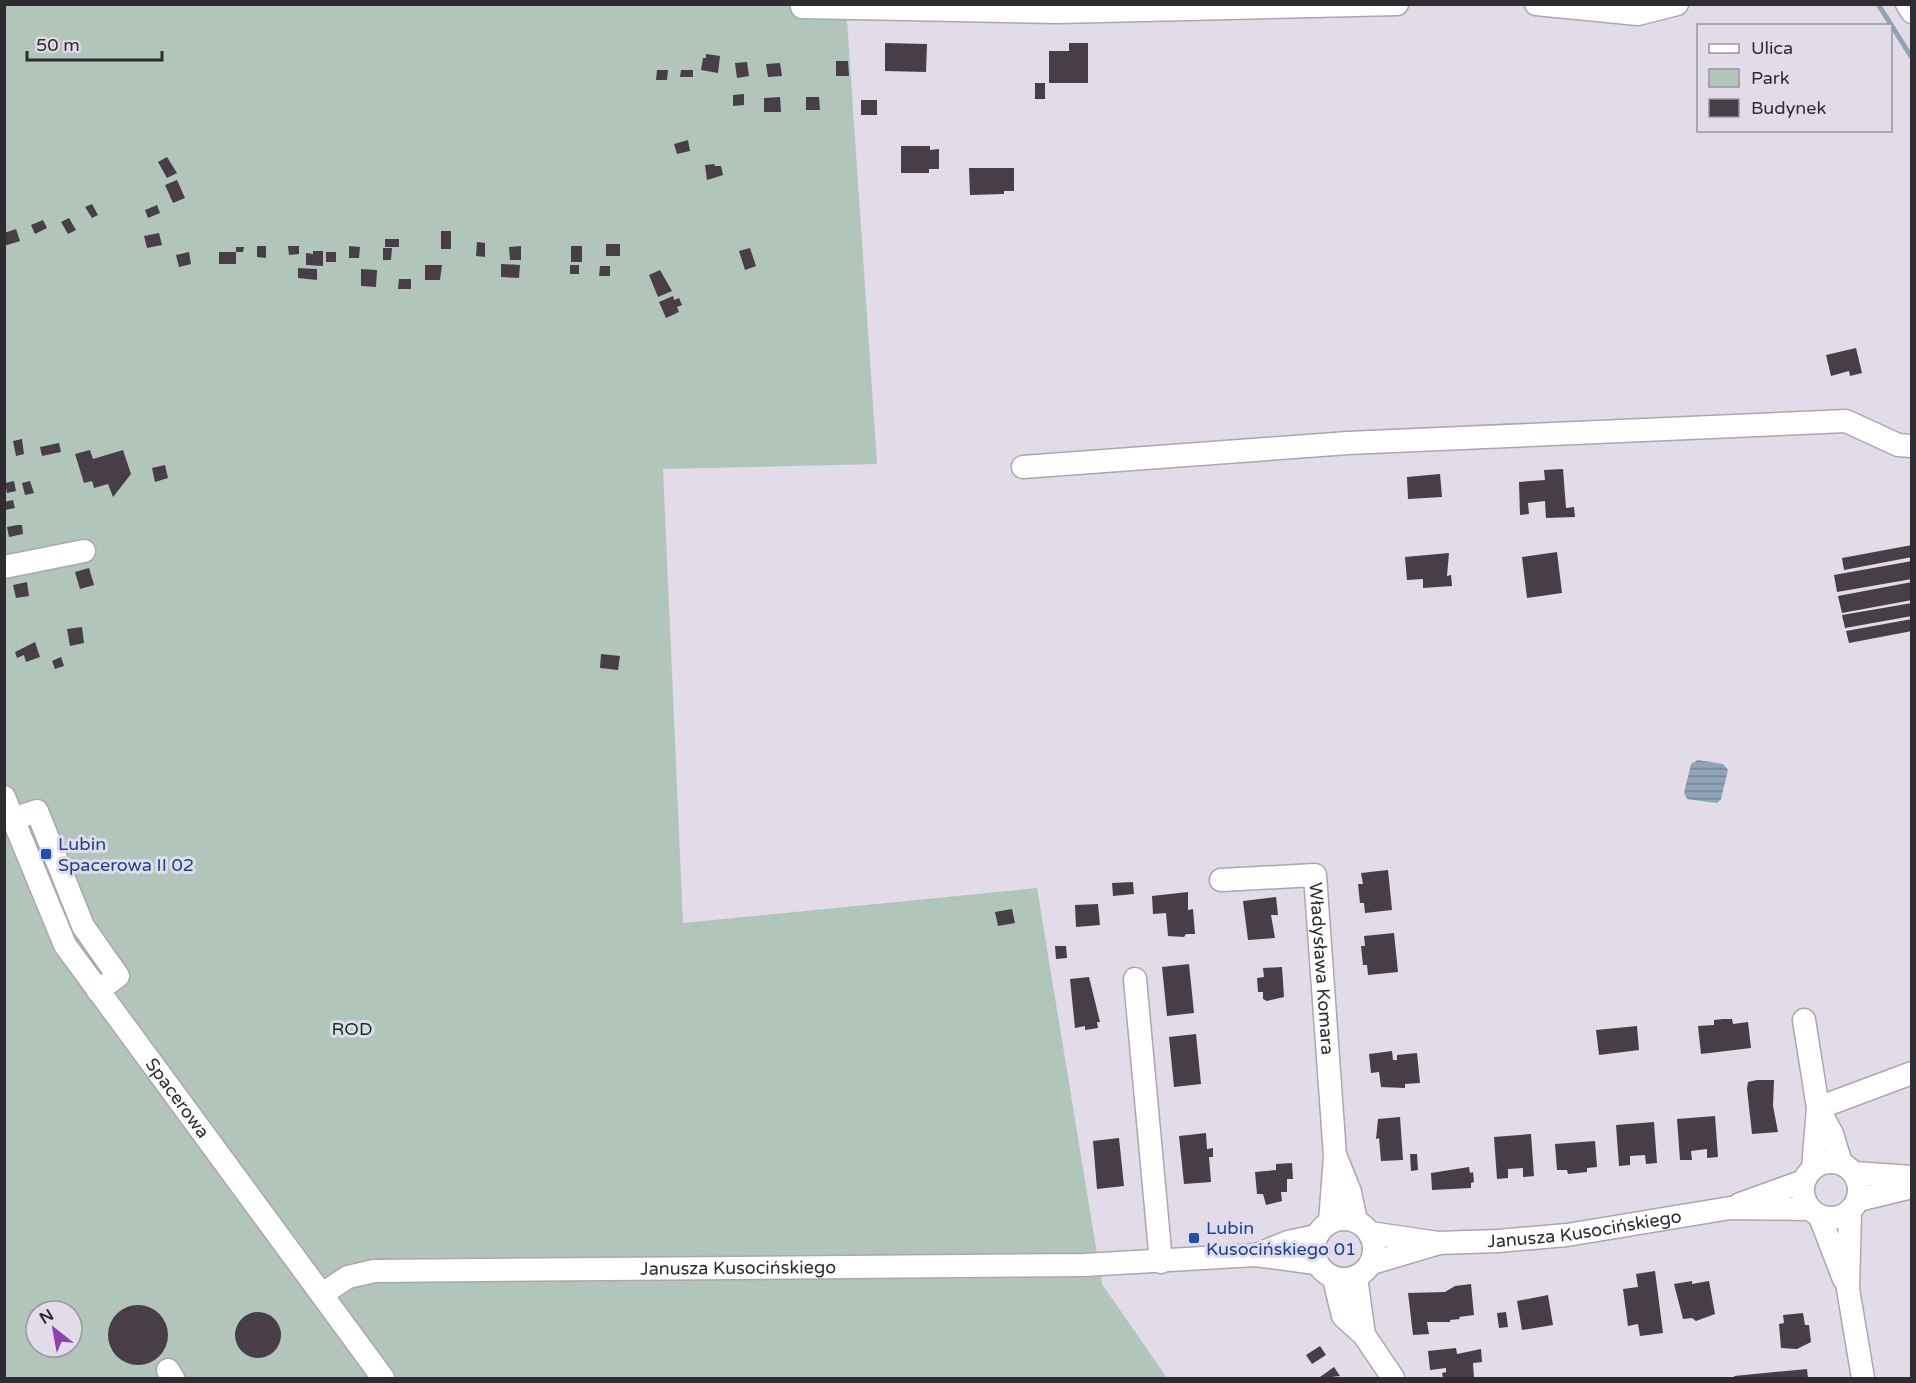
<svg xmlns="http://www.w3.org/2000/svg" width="1916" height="1383" font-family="'Varela Round',sans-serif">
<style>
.green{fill:#b2c5bb;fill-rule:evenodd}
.water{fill:url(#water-rules)}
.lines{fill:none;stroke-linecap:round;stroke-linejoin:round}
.stream{stroke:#8fa3b9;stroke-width:5}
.building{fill:#473e47}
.minor-casing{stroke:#aca5b2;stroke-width:25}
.minor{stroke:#fff;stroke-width:22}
.transit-dot{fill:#1a4fb4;stroke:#e2dbe8;stroke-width:2}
.labels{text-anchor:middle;stroke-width:6;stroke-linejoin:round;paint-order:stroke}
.transit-label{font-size:18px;fill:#164399;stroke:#e2dbe8;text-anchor:start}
.street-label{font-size:18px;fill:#2e2c31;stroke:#e2dbe8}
.park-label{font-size:18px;fill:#063222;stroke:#e2dbe8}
</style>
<defs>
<pattern id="water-rules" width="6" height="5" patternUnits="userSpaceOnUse" patternTransform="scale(1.5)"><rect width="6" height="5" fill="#8fa3b9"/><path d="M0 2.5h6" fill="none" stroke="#758597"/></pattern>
</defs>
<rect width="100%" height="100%" fill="#e2dbe8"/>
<path class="green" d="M5,5H846L877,464L663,469L683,923L1037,888L1102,1284L1167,1378H5ZM36,1311H72V1347H36Z"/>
<path class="water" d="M1698,760L1723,764L1728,770L1721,799L1717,803L1687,799L1684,793L1691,764Z"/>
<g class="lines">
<path class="stream" d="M1878,4L1912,58"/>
</g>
<path class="building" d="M885,43L927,44L926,72L885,71Z
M1069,43H1088V83H1049V51H1069Z
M706,54L720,56L718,73L701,70L703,58H706Z
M836,61H848L849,76H836Z
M747,62L749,76L737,78L735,63Z
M780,63L782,76L768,77L766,64Z
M657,70H668L667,80H656Z
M681,70H693V77H680Z
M1035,83H1045V99H1035Z
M744,94V105L733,106V95Z
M780,97L781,112H764V98Z
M806,97H819L820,110H806Z
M861,100H877V115H861Z
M688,140L690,151L677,154L674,144Z
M901,146H930V150L939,149V169H929V173H901Z
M167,157L177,173L167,178L158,162Z
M714,164L715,166H721L723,175L707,180L705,165Z
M969,168H1014V191H1004V194L970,195Z
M177,180L185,198L173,203L165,185Z
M92,204L98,215L92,218L85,207Z
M157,205L160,213L148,218L145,210Z
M69,218L76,230L68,234L61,222Z
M43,220L47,228L35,234L31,225Z
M16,229L20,241L4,246V233Z
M441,231H451V249H441Z
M159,233L162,245L147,248L144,236Z
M385,239H399V247H385Z
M477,242L485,243V257L476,256Z
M606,244H620V256H606Z
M257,246H266V258L257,257Z
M288,246H299V254L289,255Z
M349,246L360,247L359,258H349Z
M521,246V260H510L509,247Z
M571,246H582V262H571Z
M236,247H244L243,252H236Z
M383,248H392L391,260H383Z
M750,248L756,266L745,270L739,251Z
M313,251H323V266L306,265V253L313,254Z
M189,252L191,264L179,267L176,255Z
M219,252H236V264H219Z
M326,252H336V262H326Z
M501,264L520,265L519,278L501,277Z
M425,265H442L440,280H425Z
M570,265H579V274H570Z
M600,266H610V276H599Z
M298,268L317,269V280L298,278Z
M361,269L377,270L376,287L361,286Z
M660,270L672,291L658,297L649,275Z
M399,279H411V289H398Z
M673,296L674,300L679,298L682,305L677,307L679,312L666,318L659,302Z
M1856,348L1862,373L1850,376L1849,371L1831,376L1826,355Z
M22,439L24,454L16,456L13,441Z
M59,443L61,452L42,456L40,447Z
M90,450L93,459L123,450L131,474L113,497L108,484L94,488L92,481L84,483L75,454Z
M165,465L168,478L155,482L152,468Z
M1563,469L1566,508L1574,507L1575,517L1546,518L1545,501L1528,503L1529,514L1520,515L1519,482L1545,480L1544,470Z
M1440,474L1442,497L1408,499L1407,477Z
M14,481L16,491L7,493L5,483Z
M30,481L34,493L25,495L22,483Z
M13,500L15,508L5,510L4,502Z
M17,525H22L23,534L9,537L7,527Z
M1912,545V557L1844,570L1842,558Z
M1557,552L1562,593L1527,598L1522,557Z
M1449,553L1447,576L1451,575L1452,586L1423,588V579L1407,580L1405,557Z
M1912,561V579L1837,592L1834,575Z
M89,568L94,585L80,589L75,572Z
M27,582L29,596L16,598L13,585Z
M1912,582V600L1842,613L1838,596Z
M1912,603V616L1845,628L1842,615Z
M1912,619V631L1849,643L1846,631Z
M82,627L84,643L70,646L67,629Z
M35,642L40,657L26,662L24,655L17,658L15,652Z
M601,654L620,656L618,670L600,668Z
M61,657L64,666L55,669L52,661Z
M1388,870L1392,910L1365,913L1364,903H1360L1358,884H1363L1361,873Z
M1133,882L1134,894L1113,896L1112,883Z
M1188,892V910L1193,909L1195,934H1186L1184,937L1168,936L1166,913L1153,914L1152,896Z
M1276,897L1278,915H1271L1275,938L1248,940L1243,901Z
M1098,904L1100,925L1076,927L1075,905Z
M1012,909L1015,923L998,926L995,912Z
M1394,933L1398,972L1368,975L1367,965H1363L1361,946H1365L1364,936Z
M1055,946H1066L1067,958L1056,959Z
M1189,964L1194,1013L1167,1016L1162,967Z
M1282,967L1284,997L1267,1001L1263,999V992H1258L1257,978L1264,977L1263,968Z
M1089,977L1100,1022H1097L1098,1028L1085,1030V1026L1075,1028L1070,979Z
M1723,1019H1732L1733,1024L1748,1022L1751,1048L1701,1054L1698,1026L1714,1025V1020Z
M1637,1026L1639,1050L1599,1055L1596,1030Z
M1196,1034L1201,1084L1174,1087L1169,1037Z
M1392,1051L1393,1060H1397V1055L1417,1053L1420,1083L1405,1084V1088L1381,1087L1379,1072L1371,1073L1369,1054Z
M1757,1080H1774L1773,1106L1778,1132L1752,1134L1747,1089L1748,1082Z
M1715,1116L1718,1157L1707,1158V1149L1691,1151L1692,1160H1680L1677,1119Z
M1400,1117L1403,1160L1381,1161L1379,1138L1376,1139L1378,1119Z
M1654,1122L1657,1163L1646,1164L1645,1155L1630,1156V1165L1619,1166L1616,1125Z
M1206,1133L1207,1149L1213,1148V1157H1209L1211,1182L1184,1184L1179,1136Z
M1531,1134L1534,1176L1523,1177V1168L1508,1169V1178L1497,1179L1494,1137Z
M1119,1138L1124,1186L1097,1189L1093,1141Z
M1595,1141L1597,1167L1587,1168V1172L1568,1174L1567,1170H1557L1555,1144Z
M1410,1154H1417L1418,1170L1411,1171Z
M1292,1163L1293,1179H1287V1192H1281L1282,1201L1266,1205L1263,1194H1257L1255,1172L1276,1170V1164Z
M1469,1167L1470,1173L1473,1172L1474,1182L1471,1183V1188L1432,1190L1431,1173Z
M1655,1271L1663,1333L1640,1336L1638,1324L1628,1326L1623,1289L1638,1287L1636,1274Z
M1692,1281V1284L1709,1281L1715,1314L1696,1321L1692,1318L1683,1319L1674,1284Z
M1471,1284L1474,1315L1459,1317L1460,1319L1450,1320V1322H1427L1429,1334L1413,1335L1408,1293L1445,1292L1455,1286Z
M1548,1295L1553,1325L1522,1330L1517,1301Z
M108 1335a30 30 0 1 1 60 0a30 30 0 1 1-60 0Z
M1506,1312L1508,1327L1499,1328L1497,1313Z
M235 1335a23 23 0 1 1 46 0a23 23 0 1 1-46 0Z
M1803,1313L1805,1325H1809L1811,1342L1797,1349L1781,1348L1779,1324L1784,1323L1783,1315Z
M1320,1346L1326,1355L1312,1364L1306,1355Z
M1456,1348L1457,1354L1481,1349L1482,1362L1473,1363L1474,1378H1443L1442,1373L1446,1372V1368L1430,1370L1428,1351Z
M1334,1367L1340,1376L1322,1378L1320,1377Z
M1807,1369L1808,1378H1735L1734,1376Z"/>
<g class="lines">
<g class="minor-casing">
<g id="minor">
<path d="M1536,4L1638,14L1677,4"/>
<path d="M1907,4L1912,12"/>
<path d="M802,7L1058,12L1397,4"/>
<path d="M1023,467L1348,443L1846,421L1898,445L1912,446"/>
<path d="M4,567L84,551"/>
<path id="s1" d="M4,797L65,945L383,1378"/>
<path d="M13,819L37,811L83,926L118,976L98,991"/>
<path id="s2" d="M1221,880L1315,875L1335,1156L1330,1222"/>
<path d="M1135,979L1161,1262"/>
<path d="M1804,1020L1818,1108L1813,1168"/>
<path d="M1818,1108L1912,1073"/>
<path d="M1818,1108L1832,1134L1841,1163"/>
<path d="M1336,1157L1350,1192L1356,1221"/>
<circle cx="1831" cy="1190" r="28"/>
<path d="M1854,1173L1912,1177"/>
<path d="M1858,1200L1912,1187"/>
<path d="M1740,1204L1804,1181"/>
<path d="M1850,1212L1848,1289L1863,1378"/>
<path d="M1820,1217L1844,1279"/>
<circle cx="1344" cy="1249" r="30"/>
<path id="s3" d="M1370,1233L1438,1243L1498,1241L1567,1235L1730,1208L1810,1209"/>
<path d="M1256,1255L1288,1242L1316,1236"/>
<path d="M1372,1263L1436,1244"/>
<path d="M1356,1277L1364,1335"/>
<path d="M1334,1279L1343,1316L1364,1335L1393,1378"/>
<path id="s4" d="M322,1294L348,1277L374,1271L1084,1265L1255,1255L1316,1263"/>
<path d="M168,1370L173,1378"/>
</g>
</g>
<use href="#minor" class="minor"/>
</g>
<g class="transit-dot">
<rect x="40" y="848" width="12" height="12" rx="3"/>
<rect x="1188" y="1232" width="12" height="12" rx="3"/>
</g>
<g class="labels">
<g class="transit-label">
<text x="58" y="850">Lubin<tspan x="58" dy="21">Spacerowa II 02</tspan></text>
<text x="1206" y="1234">Lubin<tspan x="1206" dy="21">Kusocińskiego 01</tspan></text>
</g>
<g class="street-label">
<text dy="6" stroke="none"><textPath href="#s2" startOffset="188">Władysława Komara</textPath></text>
<text dy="6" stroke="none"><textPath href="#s1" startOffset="350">Spacerowa</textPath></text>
<text dy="6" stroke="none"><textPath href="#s3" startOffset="216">Janusza Kusocińskiego</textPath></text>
<text dy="6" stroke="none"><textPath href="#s4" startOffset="422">Janusza Kusocińskiego</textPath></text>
</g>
<g class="park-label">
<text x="352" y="1035">ROD</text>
</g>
</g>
<rect width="1916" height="1383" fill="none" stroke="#2e2c31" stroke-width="12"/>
<rect x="1697" y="24" width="195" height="108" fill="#e2dbe8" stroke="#9a959f" stroke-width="1.5"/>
<rect x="1709" y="44" width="30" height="9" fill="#ffffff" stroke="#9a959f" stroke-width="1.5"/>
<text x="1751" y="54" font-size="18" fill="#2e2c31">Ulica</text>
<rect x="1709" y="69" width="30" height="18" fill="#b2c5bb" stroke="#9a959f" stroke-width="1.5"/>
<text x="1751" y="84" font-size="18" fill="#2e2c31">Park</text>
<rect x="1709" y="99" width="30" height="18" fill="#473e47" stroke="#9a959f" stroke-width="1.5"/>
<text x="1751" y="114" font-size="18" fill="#2e2c31">Budynek</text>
<g transform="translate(54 1329) rotate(329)"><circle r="28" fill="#e2dbe8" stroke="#9a959f" stroke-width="1.5"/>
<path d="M0-4.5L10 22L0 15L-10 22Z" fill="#8e42b4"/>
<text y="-9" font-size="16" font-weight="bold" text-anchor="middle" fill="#2e2c31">N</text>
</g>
<path d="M27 51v9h135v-9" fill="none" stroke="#2e2c31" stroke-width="3"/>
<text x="36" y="51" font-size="18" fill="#2e2c31" stroke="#e2dbe8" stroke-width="4.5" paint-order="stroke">50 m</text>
</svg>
